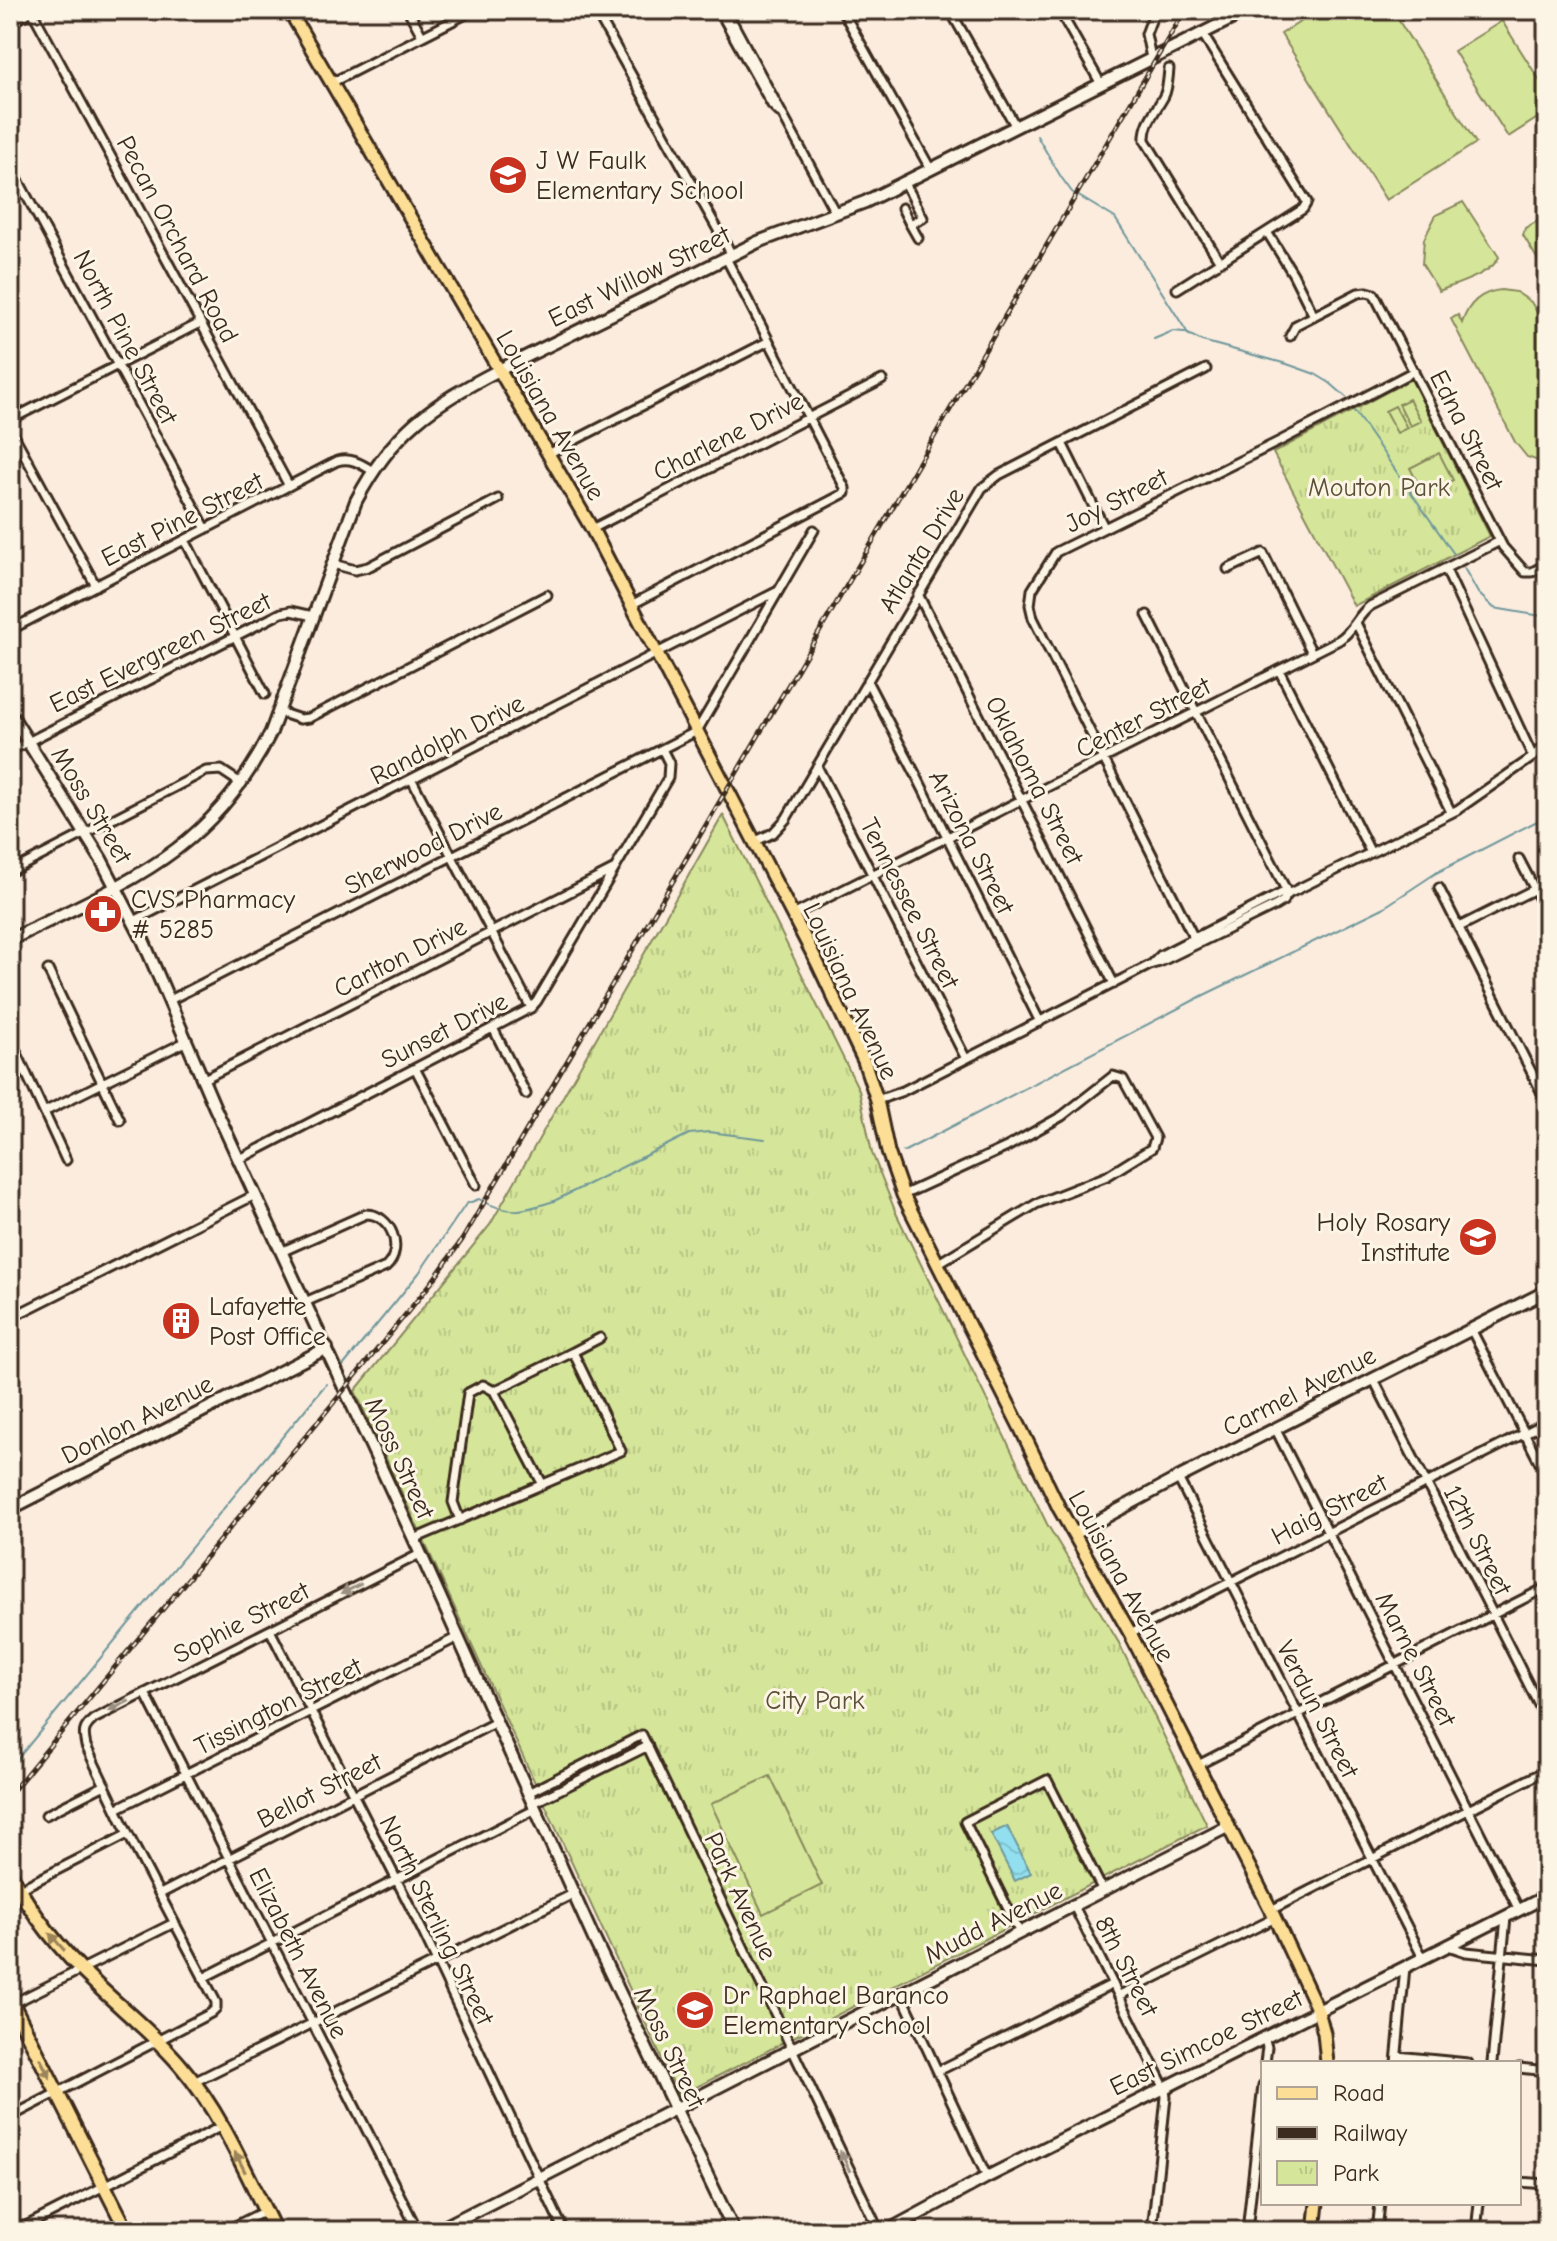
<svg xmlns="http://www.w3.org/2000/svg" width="1557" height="2241" font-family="'Comic Neue',sans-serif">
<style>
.park{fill:url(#park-tufts);stroke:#88885c;stroke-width:2}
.pitch{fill:#d5e69a;stroke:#88885c;stroke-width:2}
.water{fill:url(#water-waves);stroke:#6f979b;stroke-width:2}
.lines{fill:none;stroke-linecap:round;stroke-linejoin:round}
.stream{stroke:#6f979b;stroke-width:2}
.street-casing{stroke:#3b2a1e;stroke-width:13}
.secondary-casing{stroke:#3b2a1e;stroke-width:16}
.primary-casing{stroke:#3b2a1e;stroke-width:17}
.highway-casing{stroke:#3b2a1e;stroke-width:18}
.street{stroke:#fcf5e5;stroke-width:7}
.secondary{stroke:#fcf5e5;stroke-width:10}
.primary{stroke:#fdde96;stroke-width:11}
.highway{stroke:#fdde96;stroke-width:12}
.rail-casing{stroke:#3b2a1e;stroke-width:5}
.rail{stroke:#fcf5e5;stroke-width:2;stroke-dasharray:6;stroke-linecap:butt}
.oneway{fill:#9c9082}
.oneway2{fill:#9c845a}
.labels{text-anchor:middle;stroke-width:6;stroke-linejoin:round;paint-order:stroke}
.poi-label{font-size:26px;fill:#3b2a1e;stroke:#fcf5e5;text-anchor:start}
.street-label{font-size:26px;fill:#3b2a1e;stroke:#fcf5e5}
.park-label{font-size:26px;fill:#5a5037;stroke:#fcf5e5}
</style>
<defs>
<pattern id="park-tufts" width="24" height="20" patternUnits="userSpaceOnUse" patternTransform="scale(2)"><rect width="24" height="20" fill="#d5e69a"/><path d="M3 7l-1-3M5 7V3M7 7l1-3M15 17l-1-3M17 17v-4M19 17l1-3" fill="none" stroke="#b8c584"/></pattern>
<pattern id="water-waves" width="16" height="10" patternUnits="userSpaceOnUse" patternTransform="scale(2)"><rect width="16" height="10" fill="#91dfef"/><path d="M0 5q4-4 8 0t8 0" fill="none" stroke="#7ec0cc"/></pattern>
</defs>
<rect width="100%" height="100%" fill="#fbecde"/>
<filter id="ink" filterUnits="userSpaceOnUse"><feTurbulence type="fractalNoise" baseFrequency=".0125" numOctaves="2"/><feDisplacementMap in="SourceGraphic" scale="16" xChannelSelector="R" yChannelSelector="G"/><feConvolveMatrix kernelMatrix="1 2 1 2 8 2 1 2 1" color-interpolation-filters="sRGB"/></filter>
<g filter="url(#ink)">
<path class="park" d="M1411,379L1490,536L1354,606L1273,453Z
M723,815L859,1090L872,1153L896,1213L1047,1524L1119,1643L1207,1825L679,2096L355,1391L490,1225Z"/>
<path class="pitch" d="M1319,10H1392L1476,143L1386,200L1281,34Z
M1502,21L1547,92V112L1508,137L1454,51Z
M1463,202L1499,257C1492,274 1456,284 1439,291L1422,264L1424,239L1436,215Z
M1547,216V275L1523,235L1525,228Z
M1501,290L1516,292L1531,302L1547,329V464L1527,457L1515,442L1451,319L1458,315L1462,323C1468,304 1480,292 1501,290Z
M1409,399L1421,421L1410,426L1399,404Z
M1395,406L1407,428L1397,433L1385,411Z
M1439,453L1453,480L1424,495L1410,468Z
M770,1776L822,1885L763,1914L711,1804Z"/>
<path class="water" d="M1007,1826L1031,1873L1015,1881L991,1834Z"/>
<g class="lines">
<path class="stream" d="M1037,136L1061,177L1072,192L1115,218L1189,335
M1154,339L1173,331L1184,332L1202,341L1287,364L1315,374L1330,383L1346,397
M1354,411L1454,554
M1464,568L1478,593L1494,608L1547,617
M903,1152L1202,996L1383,908L1436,873L1547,816
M343,1366L419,1273L466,1204L479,1199C509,1216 523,1211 554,1201L689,1134L709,1132L765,1139
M10,1768L326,1384"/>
<g class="street-casing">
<path id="street" d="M408,10L422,36
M595,10L732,255
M719,10L772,105L779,112
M726,10L836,214
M842,10L931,170
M950,10L1016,127
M1059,10L1101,84
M32,11L289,486
M10,23L34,10
M1151,58L1146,34L1155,10
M1169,69C1168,78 1168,88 1164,96C1156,111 1144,123 1145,140L1220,262
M331,83L474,10
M10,165L206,529
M902,208L910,224L923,218L905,183
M910,224L918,238
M1267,232L1293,274L1314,316
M1177,289L1303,209L1307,202L1202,33
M1290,336L1296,325L1358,293L1367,292L1374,294L1503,547L1525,572H1532L1547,564
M10,420L200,323
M10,428L96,586
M1062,443L1104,527
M548,454L769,341
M592,529L882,380
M185,540L265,694
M333,564L355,570L368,567L498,499
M1228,569L1263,553L1312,653
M1446,570L1533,757
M918,594L1114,984
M631,605L845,493V488L726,258
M1147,615L1288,894
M1356,623L1451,812
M10,630L337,461C352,457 361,464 373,471
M1279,670L1371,853
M867,681L917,777L1040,1022
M279,712L300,719L309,718L547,595
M10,751L281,613L291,611L313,616
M817,766L966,1059
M412,780L531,1008
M756,841L773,833L786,819L982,488L999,475L1206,369
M1519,859L1547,913
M10,872L206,771L221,770L242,784
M1439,888L1547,1103
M793,915L1339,640C1353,631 1357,616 1370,606L1500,541
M134,921L776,592
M1459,927L1547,883
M1197,944L1033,618L1030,605L1032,590L1056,552L1280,441L1414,371
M1152,964L1161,955L1282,893L1288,894L1457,810L1533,757L1547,743
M48,970L120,1120
M168,1001L697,731L814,530
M493,1028L526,1094
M10,1038L66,1160
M415,1068L476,1185
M202,1080L613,870
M877,1100L903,1091L1152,964L1160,962L1275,906L1283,901L1288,894
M44,1112L185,1042
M238,1160L531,1008L537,1001L668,778L669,763L662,749
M903,1195L1007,1147L1062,1116L1113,1076L1123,1079L1155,1138L1152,1148L1107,1176L1036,1204L937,1264
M281,1252L366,1214C391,1214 405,1249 386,1267L305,1302
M10,1318L255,1195
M1471,1329L1547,1477
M573,1352L600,1338
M1373,1378L1547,1721
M1275,1428L1519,1910
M1178,1478L1423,1958
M460,1520L453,1502L468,1393L483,1385L494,1391
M414,1539L621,1451L573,1352L494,1391L543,1485
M270,1630L422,1930L564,2231
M1130,1633L1547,1422
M145,1693L418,2231
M1198,1765L1547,1587
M528,1793L642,1735L879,2231
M533,1803L648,1746
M116,1809L458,1637
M46,1815L105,1785
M10,1894L128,1834
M160,1894L496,1722
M1074,1906L1165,2089L1166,2097L1152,2231
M1271,1910L1547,1770
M1020,1933L965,1822L1047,1780L1103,1891
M1448,1946L1466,1952L1547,1960
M203,1978L536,1809
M901,1993L987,2177
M1120,1995L1275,1918
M12,2004L174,1923
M1264,2037L1267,2047L1265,2063
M1397,2056L1468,2063
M1396,2063L1405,1967
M1492,2063L1506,1917
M1519,2068L1547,2071
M938,2071L1113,1984
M194,2082L575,1893
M10,2117L211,2013L216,2008V2002L128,1834L86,1746C83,1733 83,1728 94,1719L420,1554
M1519,2182L1547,2184
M16,2231L222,2126
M225,2231L265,2211
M1247,2231L1263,2085
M1377,2231L1380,2203
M1476,2231L1479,2203"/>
</g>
<g class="secondary-casing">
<path id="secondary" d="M10,713L101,859L143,940L215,1108L414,1539L593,1937L734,2231
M10,940C124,883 211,854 271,732L356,501C393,431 431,405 499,370L758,242L865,202L1249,10
M10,1509L327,1348
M1074,1534L1178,1478L1547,1291
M436,2231L1229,1826
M887,2231L987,2177L1547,1896"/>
</g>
<g class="primary-casing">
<path id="primary" d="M289,10L592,529L817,962L864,1061L877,1100L888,1152L903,1195L1021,1429L1059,1508L1130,1633L1271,1910L1318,2011L1324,2033L1327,2063
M1314,2231L1317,2203"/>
</g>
<g class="highway-casing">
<path id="highway" d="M10,1873C32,1915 62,1952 96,1984C124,2011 156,2036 181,2066C222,2114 247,2175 275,2231
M10,1999L127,2231"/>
</g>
<use href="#street" class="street"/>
<use href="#secondary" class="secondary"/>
<use href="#primary" class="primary"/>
<use href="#highway" class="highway"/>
<g class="rail-casing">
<path id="rail" d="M10,1794L344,1390L432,1282L462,1240L1185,10"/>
</g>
<use href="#rail" class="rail"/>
</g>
<defs><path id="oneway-solid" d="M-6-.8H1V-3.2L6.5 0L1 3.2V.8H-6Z" transform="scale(2)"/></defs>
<g class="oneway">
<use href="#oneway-solid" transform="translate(351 1589) rotate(153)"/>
<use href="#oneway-solid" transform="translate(119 1706) rotate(153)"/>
<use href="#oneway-solid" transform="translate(845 2161) rotate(-115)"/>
</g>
<g class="oneway2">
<use href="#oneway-solid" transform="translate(57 1942) rotate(-131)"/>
<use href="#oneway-solid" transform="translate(45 2068) rotate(63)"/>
<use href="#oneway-solid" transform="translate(240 2162) rotate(-117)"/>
</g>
</g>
<defs>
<g id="school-disc" transform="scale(2)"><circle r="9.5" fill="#c8321e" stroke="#fcf5e5"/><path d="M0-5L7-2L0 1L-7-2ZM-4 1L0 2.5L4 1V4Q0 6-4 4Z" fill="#fff"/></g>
<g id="pharmacy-disc" transform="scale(2)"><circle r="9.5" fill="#c8321e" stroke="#fcf5e5"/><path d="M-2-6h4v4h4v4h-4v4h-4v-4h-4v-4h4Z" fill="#fff"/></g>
<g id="building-disc" transform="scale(2)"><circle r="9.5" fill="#c8321e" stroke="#fcf5e5"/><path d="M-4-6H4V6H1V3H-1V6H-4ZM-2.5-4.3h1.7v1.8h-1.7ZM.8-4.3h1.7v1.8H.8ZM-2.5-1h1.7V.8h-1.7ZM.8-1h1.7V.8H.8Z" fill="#fff"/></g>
</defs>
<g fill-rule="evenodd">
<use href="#school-disc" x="508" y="175"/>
<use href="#pharmacy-disc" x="103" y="914"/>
<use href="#school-disc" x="1478" y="1237"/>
<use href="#building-disc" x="181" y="1321"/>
<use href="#school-disc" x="695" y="2010"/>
</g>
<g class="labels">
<g class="poi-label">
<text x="536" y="169">J W Faulk<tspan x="536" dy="30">Elementary School</tspan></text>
<text x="131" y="908">CVS Pharmacy<tspan x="131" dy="30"># 5285</tspan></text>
<text x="1450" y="1231" text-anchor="end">Holy Rosary<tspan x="1450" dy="30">Institute</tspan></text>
<text x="209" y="1315">Lafayette<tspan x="209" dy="30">Post Office</tspan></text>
<text x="723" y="2004">Dr Raphael Baranco<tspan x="723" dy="30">Elementary School</tspan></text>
</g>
<g class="street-label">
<text transform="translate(178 239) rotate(62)" y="9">Pecan Orchard Road</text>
<text transform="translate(639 276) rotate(-26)" y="9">East Willow Street</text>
<text transform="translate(126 337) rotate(62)" y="9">North Pine Street</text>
<text transform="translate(551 415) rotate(60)" y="9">Louisiana Avenue</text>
<text transform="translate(1467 430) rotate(63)" y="9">Edna Street</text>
<text transform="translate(728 436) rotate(-27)" y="9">Charlene Drive</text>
<text transform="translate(1116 500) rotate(-27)" y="9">Joy Street</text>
<text transform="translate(182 519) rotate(-27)" y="9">East Pine Street</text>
<text transform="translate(921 550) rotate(-59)" y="9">Atlanta Drive</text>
<text transform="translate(160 652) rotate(-26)" y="9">East Evergreen Street</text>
<text transform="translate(1143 717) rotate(-27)" y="9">Center Street</text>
<text transform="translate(447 739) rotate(-27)" y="9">Randolph Drive</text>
<text transform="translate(1035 780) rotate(63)" y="9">Oklahoma Street</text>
<text transform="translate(92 805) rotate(59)" y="9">Moss Street</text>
<text transform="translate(972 842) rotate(63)" y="9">Arizona Street</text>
<text transform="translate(423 848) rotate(-27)" y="9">Sherwood Drive</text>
<text transform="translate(910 903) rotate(63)" y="9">Tennessee Street</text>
<text transform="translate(400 957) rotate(-27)" y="9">Carlton Drive</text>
<text transform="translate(851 991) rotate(65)" y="9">Louisiana Avenue</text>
<text transform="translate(444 1030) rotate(-27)" y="9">Sunset Drive</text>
<text transform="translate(1299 1391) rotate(-27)" y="9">Carmel Avenue</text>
<text transform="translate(137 1419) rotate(-27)" y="9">Donlon Avenue</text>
<text transform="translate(400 1458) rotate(65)" y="9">Moss Street</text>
<text transform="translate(1329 1509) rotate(-27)" y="9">Haig Street</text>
<text transform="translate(1478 1540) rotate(63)" y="9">12th Street</text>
<text transform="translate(1122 1576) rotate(61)" y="9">Louisiana Avenue</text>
<text transform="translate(241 1622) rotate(-27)" y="9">Sophie Street</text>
<text transform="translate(1416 1659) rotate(63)" y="9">Marne Street</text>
<text transform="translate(278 1706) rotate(-27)" y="9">Tissington Street</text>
<text transform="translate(1318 1709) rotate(63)" y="9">Verdun Street</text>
<text transform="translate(319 1790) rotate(-27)" y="9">Bellot Street</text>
<text transform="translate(741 1896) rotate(65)" y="9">Park Avenue</text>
<text transform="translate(437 1920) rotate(64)" y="9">North Sterling Street</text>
<text transform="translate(993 1922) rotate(-27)" y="9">Mudd Avenue</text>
<text transform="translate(299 1953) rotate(63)" y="9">Elizabeth Avenue</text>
<text transform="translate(1127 1966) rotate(63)" y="9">8th Street</text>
<text transform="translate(1206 2042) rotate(-26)" y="9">East Simcoe Street</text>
<text transform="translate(670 2047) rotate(64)" y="9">Moss Street</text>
</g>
<g class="park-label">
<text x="1379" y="496">Mouton Park</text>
<text x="815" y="1709">City Park</text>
</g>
</g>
<rect width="1557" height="2241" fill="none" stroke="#fcf5e5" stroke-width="40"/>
<rect x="20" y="20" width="1517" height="2201" fill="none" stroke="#3b2a1e" stroke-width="3" filter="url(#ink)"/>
<rect x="1261" y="2061" width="260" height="144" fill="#fcf5e5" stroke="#afa495" stroke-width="2"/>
<rect x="1277" y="2087" width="40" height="12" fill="#fdde96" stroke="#afa495" stroke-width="2"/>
<text x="1333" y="2101" font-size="24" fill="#3b2a1e">Road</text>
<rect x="1277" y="2127" width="40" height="12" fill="#3b2a1e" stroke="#afa495" stroke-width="2"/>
<text x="1333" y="2141" font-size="24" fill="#3b2a1e">Railway</text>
<rect x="1277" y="2161" width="40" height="24" fill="url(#park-tufts)" stroke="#afa495" stroke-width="2"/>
<text x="1333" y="2181" font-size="24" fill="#3b2a1e">Park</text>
</svg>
